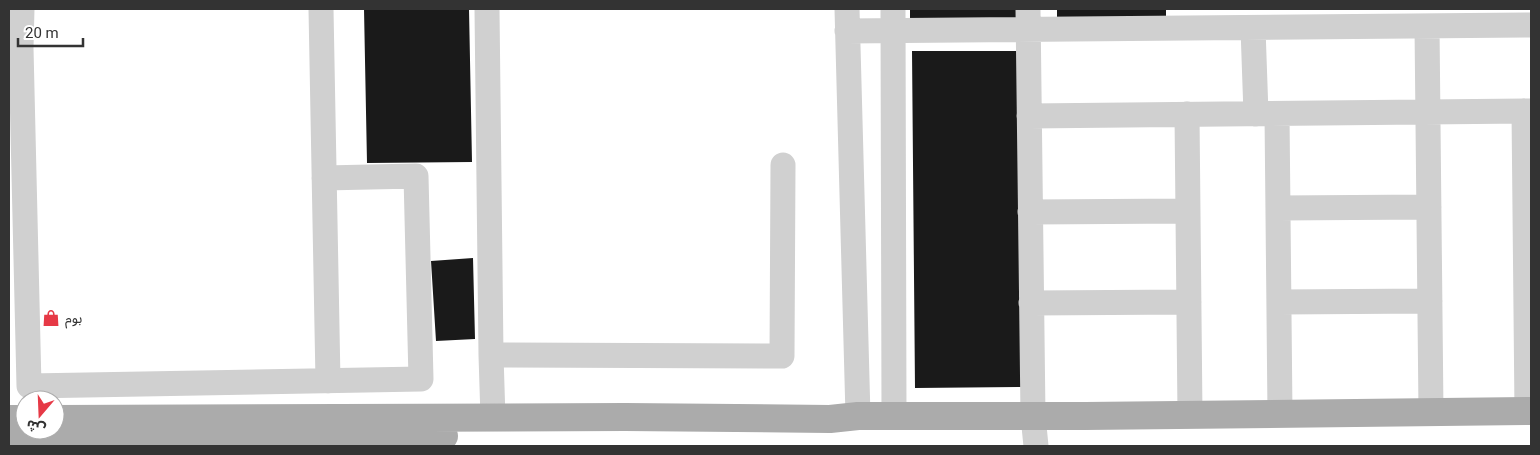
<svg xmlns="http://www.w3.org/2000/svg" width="1540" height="455" font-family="Roboto,'Noto Sans Arabic',sans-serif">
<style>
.building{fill:#1a1a1a}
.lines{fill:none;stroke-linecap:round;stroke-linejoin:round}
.minor{stroke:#d0d0d0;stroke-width:25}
.major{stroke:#ababab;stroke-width:28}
.labels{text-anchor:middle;stroke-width:5;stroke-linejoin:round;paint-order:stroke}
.poi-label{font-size:14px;fill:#333;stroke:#fff;text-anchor:start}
</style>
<rect width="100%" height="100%" fill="#fff"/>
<path class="building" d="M364,9H469L472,162L367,163Z
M910,9H1019L1020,22H910Z
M1057,9H1166V19H1057Z
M912,51H1021L1024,387L915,388Z
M473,258L475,339L436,341L431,261Z"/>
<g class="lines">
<path class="minor" d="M22,9L21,48L29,386L421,379L416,176L324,178
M321,9L328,381
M487,9L491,355L493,418
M847,9L858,416
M893,9L894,416
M1028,9L1033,416L1036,446
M1427,26L1431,412
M1253,28L1256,114
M847,31L1531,25
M1524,111L1527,411
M1187,114L1190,415
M1277,114L1280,414
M1029,116L1531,111
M1278,208L1429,207
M1030,212L1188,211
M1279,302L1430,301
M1031,303L1189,302
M491,355L782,356L783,165"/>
<path class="major" d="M9,419H25
M55,419L625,417L830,419L858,416H1085L1531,411
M9,444L444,436"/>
</g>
<defs>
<g id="shop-bare" transform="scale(1.35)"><path d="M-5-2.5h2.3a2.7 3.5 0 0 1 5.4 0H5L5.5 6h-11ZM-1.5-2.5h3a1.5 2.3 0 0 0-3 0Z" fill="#e63946" stroke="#fff" stroke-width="2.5" paint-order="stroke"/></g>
</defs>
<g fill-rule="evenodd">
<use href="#shop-bare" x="51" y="318"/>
</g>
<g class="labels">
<g class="poi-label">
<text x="65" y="323">بوم</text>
</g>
</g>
<rect width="1540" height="455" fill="none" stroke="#333333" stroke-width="20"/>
<g transform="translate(40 415) rotate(199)"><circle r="24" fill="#ffffff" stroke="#adadad"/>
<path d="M0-4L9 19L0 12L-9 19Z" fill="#e63946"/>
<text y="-8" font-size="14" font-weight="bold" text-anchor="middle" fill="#333333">ش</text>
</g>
<path d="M18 38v8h65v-8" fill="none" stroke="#333333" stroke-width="2.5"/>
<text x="25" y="38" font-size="15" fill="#333333" stroke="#ffffff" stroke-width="4" paint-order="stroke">20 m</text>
</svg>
